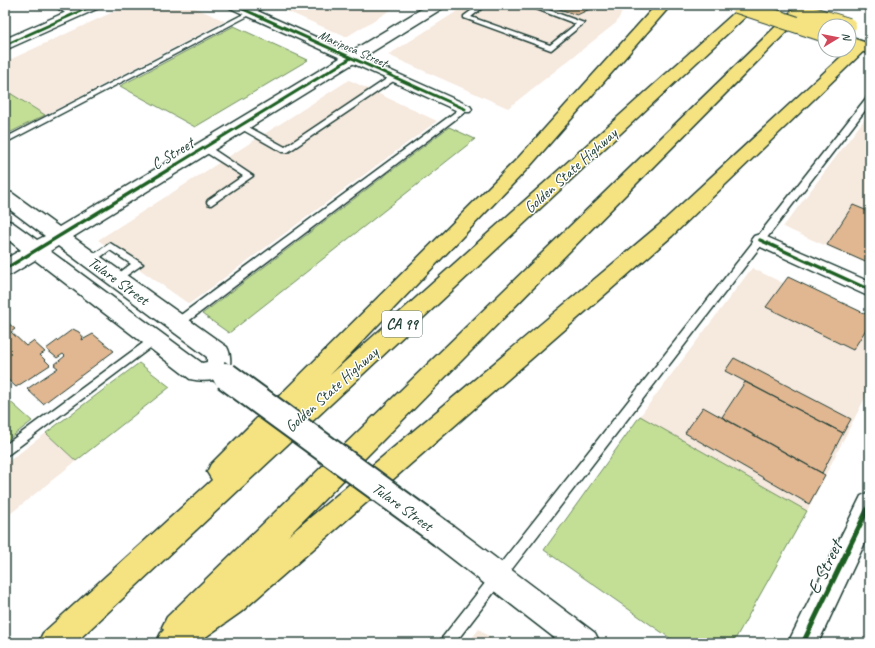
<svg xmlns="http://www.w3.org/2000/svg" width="875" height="648" font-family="Caveat,sans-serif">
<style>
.built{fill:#f6e9de}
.green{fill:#c3df96;stroke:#718e65}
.building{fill:#e1b792;stroke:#1f3d34}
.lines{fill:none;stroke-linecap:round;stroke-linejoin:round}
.lane-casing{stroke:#1f3d34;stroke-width:3}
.street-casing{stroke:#1f3d34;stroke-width:3}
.secondary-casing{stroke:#1f3d34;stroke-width:3}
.primary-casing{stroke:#1f3d34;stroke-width:3}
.highway-casing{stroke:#1f3d34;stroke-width:3}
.lane{fill:#fff;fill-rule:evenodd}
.street{fill:#fff;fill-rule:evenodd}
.secondary{fill:#fff;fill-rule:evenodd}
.primary{fill:#f5e382;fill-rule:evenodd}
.highway{fill:#f5e382;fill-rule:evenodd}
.secondary-bridge-far1-casing{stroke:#1f3d34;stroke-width:24;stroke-linecap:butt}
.secondary-bridge-casing{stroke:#1f3d34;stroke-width:30;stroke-linecap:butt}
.primary-bridge-casing{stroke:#1f3d34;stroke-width:18;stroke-linecap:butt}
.secondary-bridge-far1{stroke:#fff;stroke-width:20}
.secondary-bridge{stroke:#fff;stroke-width:26}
.primary-bridge{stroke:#f5e382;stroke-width:16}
.cycleway-far2-casing{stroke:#fff;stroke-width:5}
.cycleway-far1-casing{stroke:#fff;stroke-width:6}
.cycleway-casing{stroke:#fff;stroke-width:8}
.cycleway-far2{stroke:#1b5e20;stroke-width:3}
.cycleway-far1{stroke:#1b5e20;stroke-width:3.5}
.cycleway{stroke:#1b5e20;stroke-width:5}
.labels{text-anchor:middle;stroke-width:3;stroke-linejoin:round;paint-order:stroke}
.far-street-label{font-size:13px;fill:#1f3d34;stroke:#fff}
.shield{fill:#fff;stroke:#627771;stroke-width:1}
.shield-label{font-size:15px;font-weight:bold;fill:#1f3d34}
.street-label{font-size:16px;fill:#1f3d34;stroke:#fff}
.near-street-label{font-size:19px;fill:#1f3d34;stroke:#fff}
</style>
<rect width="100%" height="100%" fill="#fff"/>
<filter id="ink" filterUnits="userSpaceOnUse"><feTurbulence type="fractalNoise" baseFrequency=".025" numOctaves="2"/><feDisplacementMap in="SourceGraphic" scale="8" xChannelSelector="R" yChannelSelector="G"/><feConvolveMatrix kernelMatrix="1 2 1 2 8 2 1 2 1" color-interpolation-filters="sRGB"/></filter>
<g filter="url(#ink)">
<path class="built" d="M128,5H189L225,21L45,115L5,90V62Z
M273,5H399L346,37Z
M467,5H626L616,23L508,108L388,55Z
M349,80L437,121L189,304L98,240Z
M870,112V265L783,227Z
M752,268L870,325V388L807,511L640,416Z
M46,433L76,461L5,518V464Z
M479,629L497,643H468Z"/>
<path class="green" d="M234,26L308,60L195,127L120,86Z
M5,90L45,115L5,135Z
M449,127L475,139L229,333L202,314Z
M139,363L170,387L76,461L46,433Z
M5,397L32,421L5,442Z
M640,416L807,511L733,643H677L544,550Z"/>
<path class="building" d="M548,5H588L592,8L577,15Z
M853,205L870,212V264L827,245Z
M788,277L870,316V323L853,350L766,307Z
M5,320L15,329L11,332L26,346L33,341L45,352L40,355L50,365L16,387L5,377Z
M73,329L79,332L83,337L82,340L93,334L114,351L43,404L27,389L58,368L54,365L65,356L63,354L57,358L46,349Z
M734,358L851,419L843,433L725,371Z
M745,382L843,433L822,473L722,417Z
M703,407L825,475L809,504L685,433Z"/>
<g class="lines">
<g class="lane-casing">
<path id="lane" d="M53,5H61L75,15L70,16Z
M261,5H269L5,143V138Z
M479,5H486L471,17L550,45L576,24L526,5H535L584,23L551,50L464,18V16Z
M391,76L398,78L288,152H282L236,126L237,124H243L285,147Z
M867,97H870V104L455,643H440L442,638Z
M462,107H468L469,109L182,326H174L173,323L174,320Z
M202,146H208L253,176L211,205L208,204L207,202L208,200L243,176L202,150Z
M110,243L143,264L117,282L112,279L114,277L131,264L110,250L94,262H88L86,260Z
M154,335L158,336L159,339L158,342L9,454L5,456V445Z"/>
</g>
<g class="street-casing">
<path id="street" d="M228,5H244L470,106L472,109L470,112H460L230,8Z
M760,234L870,282V297L754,244L751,240L754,236Z"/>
</g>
<g class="secondary-casing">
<path id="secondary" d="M82,5H101L99,8L5,50V39Z
M428,5H445L443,8L73,237L227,347C232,356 231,368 226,377C214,381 202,382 190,379L35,260L12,274L5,276V259L21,250L5,237V220L12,222L37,240L45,236L5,206V191L12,193L59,227ZM58,246L207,357V362L202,363L50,251Z
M870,492V532L818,643H788L861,496Z
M442,521L452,525L595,633L600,643H561L432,543L428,534L432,525Z"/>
</g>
<g class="primary-casing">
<path id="primary" d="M849,37L870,44V54L849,47Z"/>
</g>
<g class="highway-casing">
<path id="highway" d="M656,5H671L531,165L330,375L743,5H758L75,643H38L43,633L212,480L207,472L211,464L519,157Z
M798,5H813L288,536L658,226L856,43H866L869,46L672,236L241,612L197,643H156L161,633L164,630L162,627L167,617Z"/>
</g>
<use href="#lane" class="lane"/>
<use href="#street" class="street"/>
<use href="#secondary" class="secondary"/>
<use href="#primary" class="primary"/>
<use href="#highway" class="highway"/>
<g class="secondary-bridge-far1-casing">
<path id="secondary-bridge-far1" d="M218,371L227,377"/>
</g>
<g class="secondary-bridge-casing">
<path id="secondary-bridge" d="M226,376L442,534"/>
</g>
<g class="primary-bridge-casing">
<path id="primary-bridge" d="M737,5L825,34
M806,13L848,26"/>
</g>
<use href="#secondary-bridge-far1" class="secondary-bridge-far1"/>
<use href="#secondary-bridge" class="secondary-bridge"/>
<use href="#primary-bridge" class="primary-bridge"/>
<g class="cycleway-far2-casing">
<path id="cycleway-far2" d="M234,5L465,109
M5,45L94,5
M174,166L351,58"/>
</g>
<g class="cycleway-far1-casing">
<path id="cycleway-far1" d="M760,240L870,290
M5,269L176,165"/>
</g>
<g class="cycleway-casing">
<path id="cycleway" d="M803,643L870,504"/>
</g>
<use href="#cycleway-far2" class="cycleway-far2"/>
<use href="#cycleway-far1" class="cycleway-far1"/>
<use href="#cycleway" class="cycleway"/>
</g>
</g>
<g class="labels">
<g class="far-street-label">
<text transform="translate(353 48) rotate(24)" y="5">Mariposa Street</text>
</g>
<rect class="shield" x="382" y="311" width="40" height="26" rx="3"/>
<g class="shield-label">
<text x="402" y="329">CA 99</text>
</g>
<g class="street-label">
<text transform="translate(172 153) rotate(-31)" y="6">C Street</text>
<text transform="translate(570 170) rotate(-42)" y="6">Golden State Highway</text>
<text transform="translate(119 280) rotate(36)" y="6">Tulare Street</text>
<text transform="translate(331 389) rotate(-42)" y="6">Golden State Highway</text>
<text transform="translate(403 506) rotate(36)" y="6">Tulare Street</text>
</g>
<g class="near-street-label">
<text transform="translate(824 567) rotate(-64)" y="7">E Street</text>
</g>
</g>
<rect width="875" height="648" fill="none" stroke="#fff" stroke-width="20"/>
<rect x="10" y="10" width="855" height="628" fill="none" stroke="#1f3d34" stroke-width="1.5" filter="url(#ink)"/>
<g transform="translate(837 38) rotate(80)"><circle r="19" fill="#ffffff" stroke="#a5b1ae"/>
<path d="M0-3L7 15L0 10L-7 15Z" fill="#d1495b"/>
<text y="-6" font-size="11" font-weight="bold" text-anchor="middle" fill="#1f3d34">N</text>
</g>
</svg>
